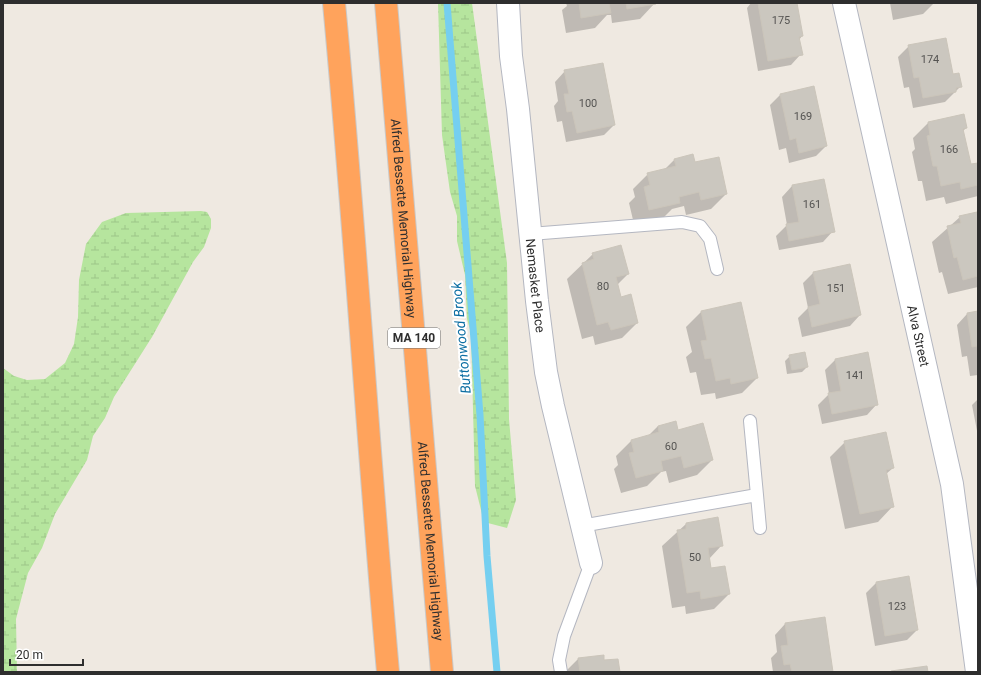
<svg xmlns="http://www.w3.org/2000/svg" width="981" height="675" font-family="Roboto,sans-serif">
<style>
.wetland{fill:url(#wetland-marsh)}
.shadow{fill:#0003}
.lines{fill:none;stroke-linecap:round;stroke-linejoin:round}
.stream{stroke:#75cff0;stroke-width:7}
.building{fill:#cbc7bf;stroke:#cbc5ba}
.service-casing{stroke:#b4b7c1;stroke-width:14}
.minor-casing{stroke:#b4b7c1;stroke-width:24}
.motorway-casing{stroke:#c9c9c9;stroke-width:24}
.service{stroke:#fff;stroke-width:12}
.minor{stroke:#fff;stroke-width:22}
.motorway{stroke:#ffa35c;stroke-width:22}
.labels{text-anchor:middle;stroke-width:4;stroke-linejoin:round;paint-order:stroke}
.number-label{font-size:11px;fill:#555452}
.shield{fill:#fff;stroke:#6d6d6d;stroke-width:1}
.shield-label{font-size:12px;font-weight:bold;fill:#2e2e2e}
.street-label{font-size:13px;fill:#2e2e2e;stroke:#fff}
.water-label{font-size:14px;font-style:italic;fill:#0d6fa3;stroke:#fff}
</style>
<defs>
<pattern id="wetland-marsh" width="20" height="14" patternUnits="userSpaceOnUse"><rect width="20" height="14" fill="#b6e59e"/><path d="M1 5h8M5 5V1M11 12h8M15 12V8" fill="none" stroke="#9dc588"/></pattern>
</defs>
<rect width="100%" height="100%" fill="#efe9e1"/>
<path class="wetland" d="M438,3H472L507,263L509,419L516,500L507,528L484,522L475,486L471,333L467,319L465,275L457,241V216L450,192L442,135Z
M201,211L207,212L211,219V228L204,247L193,262L152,337L114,397L105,418L93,436L87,460L55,514L42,548L28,573L16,619L17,672H3V368L14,376L27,380L45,379L65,363L74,344L78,317L79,280L86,244L102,222L126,213Z"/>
<path class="shadow" d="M566,3H655L640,19L612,23L611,15H607L595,28L566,33L562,10L567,6Z
M751,3H796L802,36L799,40L801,54L791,65L758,71L747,8Z
M890,3H934L923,14L893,20Z
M909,46L952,75L961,86L945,102L913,108L909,87L904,88L898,57Z
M565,71L614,125L604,135L566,142L562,121L557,122L554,106L558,101L555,82Z
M780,95L826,146L816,156L789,163L786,148L779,150L770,105Z
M963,115L966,128L963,131L970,165L978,164V196L946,204L944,197L926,201L922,181H918L912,152L915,149L913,138L928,123Z
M675,159L694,163L726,194L711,209L686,215L684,206L672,209L663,218L634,224L629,203L635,197L633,189L648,174L664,170Z
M823,180L833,231L823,242L779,250L776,236L787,225L782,197L792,186Z
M960,217L978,222V287L948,294L942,272L939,273L932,242Z
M593,254L628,274L617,285L620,298L637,323L622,338L595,345L593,336L582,339L567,279Z
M849,265L860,315L850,326L802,337L798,318L808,308L803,283L813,273Z
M702,311L757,378L742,393L716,399L715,393L701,395L696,372L690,373L686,357L692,352L686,327Z
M978,312V375L970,376L967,356L962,357L957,325L967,314Z
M868,354L877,404L867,415L822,424L818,405L829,394L825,370L835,360Z
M790,356L807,367L802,372L787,374L785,361Z
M978,399V436L972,405Z
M658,426L712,460L697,475L669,483L666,471L661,472L647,486L621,493L614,469L618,465L616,456L631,441L648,436Z
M845,442L893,468L886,474L893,506L878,522L845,529L830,457Z
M717,518L722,545L709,559L711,569L729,594L714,609L686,614L685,606L672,608L662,546L686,524Z
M876,583L917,630L907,640L875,646L866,593Z
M824,618L832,672H773L771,658L777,652L775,635L785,624Z
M579,658L603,661L619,672H565Z"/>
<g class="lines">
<path class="stream" d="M447,3L480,415L487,556L497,672"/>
</g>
<path class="building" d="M579,3H609L611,13L581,18Z
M626,3H656V4L627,9Z
M758,3H797L803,36L799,37L803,55L768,61Z
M946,38L953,74L959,73L962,87L956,88V92L923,98L919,77L914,78L908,45Z
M603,63L615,125L577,133L572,111L567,112L564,94H569L564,70Z
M814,86L827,146L799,153L796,138L790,140L780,94Z
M964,114L967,128L963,129L971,164L978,163V185L961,189L960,182L941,186L937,166H933L927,136L930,135L928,122Z
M693,154L695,162L719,157L727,194L701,200L699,192L679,197L680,203L649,210L644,187L650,185L647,173L676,166L674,159Z
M824,179L835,232L789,241L786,224L799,222L792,185Z
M977,212L978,219V276L963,280L957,257L954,258L947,226L961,223L959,216Z
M621,245L629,274L616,277L621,297L631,294L638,323L611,330L608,322L597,325L582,263L594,259L592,253Z
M850,264L861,315L812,327L808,307L820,304L813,272Z
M741,302L758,378L731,384L730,378L716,381L711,358L705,359L701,341L707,340L701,311Z
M978,311V351L977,346L972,347L967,313Z
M805,352L808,367L792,370L789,355Z
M868,352L878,405L832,414L828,393L841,391L835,359Z
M676,421L678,430L703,423L713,460L684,468L681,456L661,461L663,471L636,478L629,453L634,452L631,440L659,432L658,426Z
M886,432L894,468L886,470L894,507L860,514L844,441Z
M718,517L723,546L708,548L711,568L725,566L730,594L701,599L700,591L687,593L677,530L686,529V523Z
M909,576L918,630L885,636L876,582Z
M825,617L833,672H792L790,664L784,665L781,646L788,645L785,623Z
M604,655V660L618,659L620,672H580L578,658Z
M927,666L928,672H891V671Z"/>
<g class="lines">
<g class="service-casing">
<path id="service" d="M530,234L682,222L700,226L710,239L717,269
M757,495L760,528
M581,526L757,495L750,421
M561,672L559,660L564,636L591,563"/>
</g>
<g class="minor-casing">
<g id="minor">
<path id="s1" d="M508,3L511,56L518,109L537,301L546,372L553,406L591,563"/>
<path id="s2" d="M844,3L952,484L977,672"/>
</g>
</g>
<g class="motorway-casing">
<g id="motorway">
<path d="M334,3C355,226 368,449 388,672"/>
<path id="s3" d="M386,3L442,672"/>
</g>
</g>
<use href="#service" class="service"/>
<use href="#minor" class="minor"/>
<use href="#motorway" class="motorway"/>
</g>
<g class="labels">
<g class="number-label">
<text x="781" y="24">175</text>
<text x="930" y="63">174</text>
<text x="588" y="107">100</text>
<text x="803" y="120">169</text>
<text x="949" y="153">166</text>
<text x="812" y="208">161</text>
<text x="603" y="290">80</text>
<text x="836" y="292">151</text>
<text x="855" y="379">141</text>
<text x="671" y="450">60</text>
<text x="695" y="561">50</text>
<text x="897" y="610">123</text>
</g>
<rect class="shield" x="388" y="328" width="52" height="20" rx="3"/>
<g class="shield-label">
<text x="414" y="342">MA 140</text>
</g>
<g class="street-label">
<text dy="5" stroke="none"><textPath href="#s3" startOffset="216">Alfred Bessette Memorial Highway</textPath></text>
<text dy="5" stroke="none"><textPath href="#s1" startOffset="284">Nemasket Place</textPath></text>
<text dy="5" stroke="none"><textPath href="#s2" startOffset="341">Alva Street</textPath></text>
<text dy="5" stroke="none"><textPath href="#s3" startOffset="540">Alfred Bessette Memorial Highway</textPath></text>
</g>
<g class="water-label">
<text transform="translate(461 338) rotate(-95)" y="5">Buttonwood Brook</text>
</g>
</g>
<rect width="981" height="675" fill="none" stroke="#2e2e2e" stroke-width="8"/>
<path d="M10 659v6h73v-6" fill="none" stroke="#2e2e2e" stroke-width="2"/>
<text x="16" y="659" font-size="12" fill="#2e2e2e" stroke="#ffffff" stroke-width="3" paint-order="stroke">20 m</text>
</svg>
